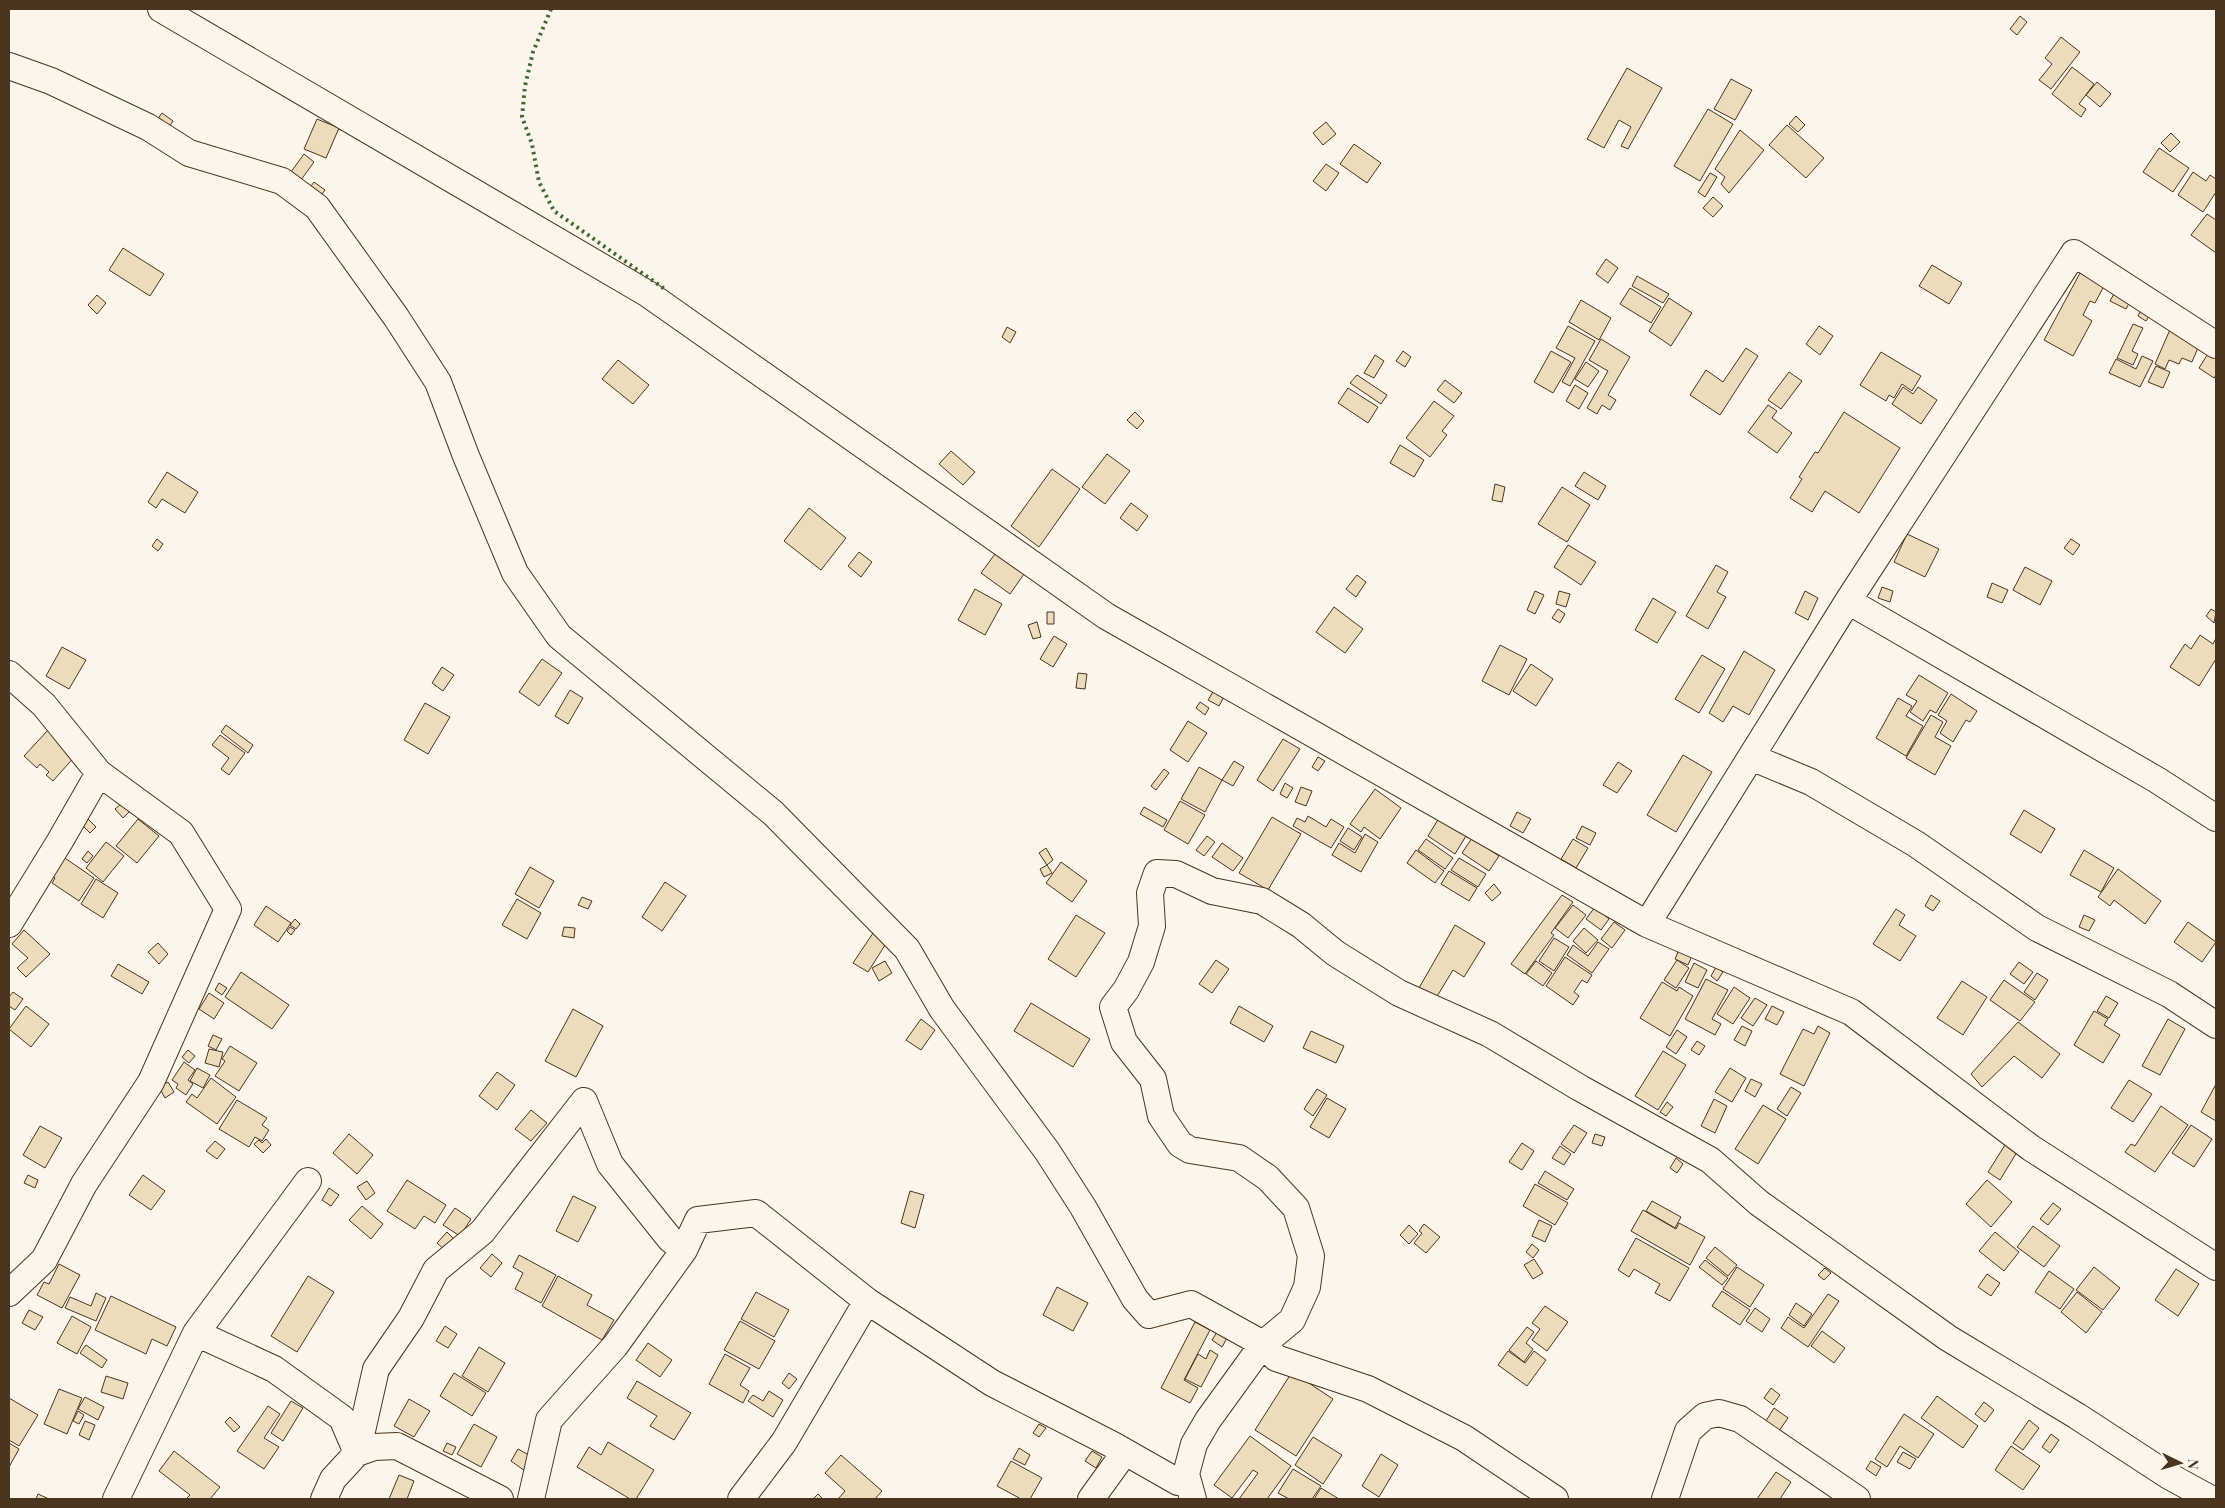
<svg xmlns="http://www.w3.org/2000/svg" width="2225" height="1508" font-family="'Playfair Display',serif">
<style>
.building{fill:#ecdcbc;stroke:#4a3520}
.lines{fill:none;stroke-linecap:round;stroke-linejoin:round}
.minor-casing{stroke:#4a3520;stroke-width:28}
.minor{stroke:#fbf6e9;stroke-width:26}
.hedge{stroke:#436837;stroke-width:4;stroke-dasharray:2.5 4;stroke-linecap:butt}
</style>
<rect width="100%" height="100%" fill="#fbf6e9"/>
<path class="building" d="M2020,16L2027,22L2017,35L2010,29Z
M2061,37L2080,52L2051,89L2039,80L2052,64L2045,58Z
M2072,67L2094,84L2079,104L2086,109L2081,117L2052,94Z
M1627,68L1662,88L1628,149L1621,146L1631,127L1619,120L1604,148L1587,139Z
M1731,79L1752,90L1735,120L1714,109Z
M2097,82L2111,94L2100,107L2086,95Z
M1708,109L1733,124L1700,181L1674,166Z
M162,113L173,121L169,127L157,120Z
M1796,116L1805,125L1798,132L1789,124Z
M317,119L339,128L326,158L304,149Z
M1326,122L1336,134L1323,145L1313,133Z
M1787,125L1824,158L1806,178L1769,145Z
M1740,130L1764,150L1729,193L1721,184L1725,177L1715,169Z
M2171,133L2180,142L2170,152L2161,143Z
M1354,144L1381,163L1367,183L1340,164Z
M2159,148L2189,168L2173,192L2143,172Z
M304,154L314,162L298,184L288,176Z
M1326,164L1339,173L1326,191L1313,181Z
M2193,172L2206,181L2210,175L2216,179V192L2203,212L2178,195Z
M1710,173L1717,177L1705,197L1698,192Z
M314,182L325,190L317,201L306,193Z
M1713,197L1723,206L1713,217L1703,208Z
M2207,214L2216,220V253L2191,235Z
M123,248L164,274L150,296L109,270Z
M1606,259L1618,268L1608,283L1596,274Z
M1932,265L1962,283L1949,304L1919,286Z
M2080,273L2104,286L2095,303L2090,301L2083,315L2092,321L2073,356L2044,340Z
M1637,276L1669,294L1663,303L1632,286Z
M1630,288L1661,307L1651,323L1620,304Z
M2116,290L2132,298L2126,309L2110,301Z
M97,295L106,303L97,314L88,305Z
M1669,298L1692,313L1671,346L1649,331Z
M1581,300L1611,318L1599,340L1569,322Z
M2143,306L2152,311L2146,321L2138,316Z
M2133,324L2143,328L2132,351L2138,354L2133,365L2117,358Z
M2172,325L2202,338L2192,362L2182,358L2179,364L2169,360L2165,369L2155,364Z
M1568,326L1595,341L1570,386L1562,382L1575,358L1556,348Z
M1819,326L1833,336L1820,355L1806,344Z
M1007,327L1016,332L1010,343L1002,337Z
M1601,339L1630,357L1608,395L1616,400L1610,410L1602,405L1597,414L1587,408L1608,371L1589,360Z
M1746,348L1758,356L1720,415L1690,395L1706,370L1723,382Z
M1403,351L1411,357L1405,367L1396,361Z
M1551,351L1571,362L1553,393L1534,382Z
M1881,352L1921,376L1912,391L1902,384L1894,398L1889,395L1886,401L1860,385Z
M2209,352L2216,357V375L2214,378L2199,368Z
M1375,355L1384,361L1374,378L1364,373Z
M2142,356L2153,361L2140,387L2109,373L2116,359L2136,369Z
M618,360L649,385L633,404L602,379Z
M1586,362L1599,371L1588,387L1575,379Z
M2156,366L2170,372L2163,388L2148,382Z
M1789,372L1802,381L1781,409L1768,400Z
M1357,375L1387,395L1381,404L1350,383Z
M1445,380L1462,393L1454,403L1437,390Z
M1575,385L1588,393L1579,409L1566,401Z
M1903,387L1913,394L1918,387L1937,400L1921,424L1892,404Z
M1348,388L1378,407L1368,423L1338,403Z
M1434,401L1454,416L1442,431L1447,435L1430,457L1406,438Z
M1768,405L1777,411L1772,418L1792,433L1777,453L1748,432Z
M1135,412L1144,421L1137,429L1127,420Z
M1844,412L1900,448L1859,513L1825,491L1812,512L1790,498L1802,479L1799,477L1815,452L1818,453Z
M1400,445L1424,460L1414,477L1390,463Z
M951,451L975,472L963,485L939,464Z
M1107,454L1130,471L1105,504L1082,487Z
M1052,469L1080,489L1039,547L1011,526Z
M167,472L198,492L185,513L162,499L156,508L148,502Z
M1584,472L1606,486L1598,500L1575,486Z
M1495,484L1505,487L1502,502L1492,500Z
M1562,487L1590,505L1567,542L1538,524Z
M1131,503L1148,516L1137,531L1120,518Z
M809,508L846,538L821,570L784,541Z
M1907,534L1939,549L1925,577L1894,562Z
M157,539L163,544L158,551L152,546Z
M2071,539L2080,545L2073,555L2064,548Z
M1568,545L1596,562L1581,585L1554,567Z
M859,552L872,562L861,577L848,566Z
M995,554L1024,574L1010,594L981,573Z
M1716,565L1728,572L1717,592L1726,597L1708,629L1686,616Z
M2025,567L2052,581L2040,605L2013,590Z
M1357,575L1366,582L1356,597L1346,589Z
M1992,583L2008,590L2002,603L1987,597Z
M1882,587L1893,591L1890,602L1878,598Z
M975,589L1002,604L985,635L958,620Z
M1535,591L1544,595L1535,614L1527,610Z
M1559,591L1570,594L1566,607L1556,604Z
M1805,591L1818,598L1808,620L1795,613Z
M1653,598L1676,612L1657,643L1635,630Z
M1334,607L1363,629L1345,653L1316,632Z
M1558,609L1565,614L1560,623L1552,618Z
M2211,609L2216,612L2214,623L2206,616Z
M1047,612H1054V624H1047Z
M1037,622L1041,637L1033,639L1028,625Z
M2200,635L2213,644L2216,638V659L2199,686L2170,667L2185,644L2191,649Z
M1054,636L1067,644L1053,667L1040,659Z
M1500,645L1527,659L1509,695L1482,681Z
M62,647L86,660L69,689L46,676Z
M1744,651L1775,670L1749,715L1733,706L1723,722L1709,713Z
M1702,655L1725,669L1699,713L1675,699Z
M542,659L562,673L539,706L519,692Z
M1531,664L1553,679L1536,706L1513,691Z
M442,667L454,675L443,691L432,683Z
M1078,673L1087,674L1085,689L1076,688Z
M1919,675L1948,693L1936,713L1930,710L1923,721L1910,712L1917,701L1906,695Z
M1216,687L1226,693L1219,706L1208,700Z
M570,690L583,698L568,724L555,716Z
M1951,694L1977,711L1970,722L1966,720L1953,742L1940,733L1947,721L1938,715Z
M1898,698L1912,706L1906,716L1923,726L1906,756L1876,738Z
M1200,702L1209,708L1205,715L1196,708Z
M425,703L450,717L428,754L404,740Z
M1931,715L1943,722L1935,737L1951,746L1935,775L1906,758Z
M1188,721L1207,733L1188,762L1170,750Z
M226,725L253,745L248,753L221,732Z
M49,729L77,754L53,781L46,775L49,772L40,764L37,768L24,756Z
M220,735L245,753L229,775L221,769L229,758L212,745Z
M1283,739L1300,749L1273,791L1257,780Z
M1683,755L1712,772L1676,832L1647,815Z
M1318,757L1325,761L1318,771L1312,767Z
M1234,761L1244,767L1233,786L1222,780Z
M1618,762L1632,771L1617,793L1603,785Z
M1199,767L1222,780L1205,812L1181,799Z
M1164,769L1169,773L1156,790L1151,786Z
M1285,783L1293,788L1287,798L1280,794Z
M1301,787L1312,791L1306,806L1295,802Z
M1375,789L1401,808L1380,839L1364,827L1361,832L1350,824Z
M1180,801L1205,815L1188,844L1164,830Z
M122,803L130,811L123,818L115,809Z
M1144,807L1167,820L1163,827L1140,814Z
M2024,810L2055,829L2041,853L2010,834Z
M1517,812L1531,819L1523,833L1510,826Z
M1308,816L1326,827L1331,819L1344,827L1331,848L1293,826L1297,818L1305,822Z
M86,817L96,827L90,833L80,823Z
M1272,817L1301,834L1268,890L1239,873Z
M1439,818L1466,836L1455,854L1428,836Z
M138,819L159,836L137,863L116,846Z
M1582,826L1596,833L1590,845L1576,838Z
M1348,828L1362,837L1354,850L1340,841Z
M1365,834L1378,842L1361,872L1332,855L1339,843L1355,853Z
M1207,836L1215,842L1204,856L1196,850Z
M1472,838L1499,856L1489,871L1462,853Z
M1426,839L1453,858L1445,869L1418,850Z
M1573,839L1588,848L1576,868L1561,859Z
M106,842L124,856L103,882L86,868Z
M1222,843L1243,858L1233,871L1212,857Z
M1046,848L1053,860L1047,865L1039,853Z
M1416,850L1444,871L1435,883L1407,863Z
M2084,850L2114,868L2101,892L2070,875Z
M88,851L93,856L87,863L82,859Z
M59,854L94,878L79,901L52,883L55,878L47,873Z
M1459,858L1486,874L1478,887L1451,870Z
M1061,862L1087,881L1072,902L1046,883Z
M1047,865L1052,873L1044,877L1040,869Z
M530,867L554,881L539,908L515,894Z
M2118,869L2161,901L2145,924L2114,900L2110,906L2098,897Z
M1449,871L1477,888L1469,901L1441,884Z
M96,879L118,893L103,918L81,904Z
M665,882L686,896L662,931L642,917Z
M1494,884L1501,893L1492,901L1485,893Z
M1562,895L1573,902L1551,933L1554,935L1525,974L1511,964Z
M1931,895L1940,901L1933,911L1925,906Z
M582,897L592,901L588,909L578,905Z
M517,899L541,913L527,939L502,925Z
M1573,905L1586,915L1568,938L1555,928Z
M266,906L291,923L278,942L254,925Z
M1595,907L1609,919L1601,930L1586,919Z
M1896,909L1905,915L1899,925L1916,936L1900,961L1873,944Z
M1076,915L1105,933L1076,977L1048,959Z
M2084,915L2095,920L2089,931L2079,927Z
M295,919L300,924L296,929L290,925Z
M1614,922L1625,930L1612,948L1601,939Z
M2188,922L2216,942L2202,962L2174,942Z
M1455,925L1485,943L1464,977L1453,970L1436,998L1419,988Z
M290,927L295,930L291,935L287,931Z
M564,927L575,928L574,938L562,936Z
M1584,928L1598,940L1586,953L1573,941Z
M24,930L50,954L26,977L17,968L28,958L12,944Z
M873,933L887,942L868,972L853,963Z
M1554,938L1569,947L1554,971L1539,961Z
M1598,942L1609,949L1592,973L1567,955L1573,945L1588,956Z
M158,943L168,954L159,964L148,952Z
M1679,950L1692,956L1688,965L1675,959Z
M1565,957L1592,975L1587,983L1582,980L1574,992L1579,996L1573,1005L1546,986Z
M1216,960L1229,969L1212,993L1199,984Z
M1677,960L1689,968L1676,988L1664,980Z
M885,961L892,973L879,981L872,968Z
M1536,961L1552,973L1543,986L1526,974Z
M2019,962L2033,972L2024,984L2010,974Z
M1694,963L1707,970L1698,988L1685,982Z
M118,964L149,982L142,994L111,976Z
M1716,967L1723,972L1717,981L1711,976Z
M241,972L289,1005L272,1029L225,997Z
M2037,973L2048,980L2035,1000L2024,992Z
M1706,979L1728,990L1712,1019L1721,1024L1715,1035L1685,1019Z
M2004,980L2035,1002L2020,1021L1990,1000Z
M1962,981L1987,997L1963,1035L1937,1018Z
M1662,982L1677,991L1679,987L1693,996L1670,1036L1640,1018Z
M219,983L227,988L222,995L215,990Z
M1734,987L1750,998L1733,1024L1717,1014Z
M13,992L23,999L15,1010L9,1006V997Z
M209,993L224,1003L214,1019L199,1009Z
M2106,996L2118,1003L2109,1018L2097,1011Z
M1755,998L1767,1005L1753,1026L1741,1018Z
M1031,1003L1090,1039L1073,1067L1014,1031Z
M26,1006L49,1024L31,1047L9,1029Z
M1239,1006L1273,1026L1264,1042L1230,1023Z
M1772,1006L1784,1012L1777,1025L1765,1019Z
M573,1009L603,1026L576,1077L545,1061Z
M2094,1011L2108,1019L2104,1025L2120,1035L2103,1063L2074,1045Z
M921,1019L935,1030L921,1050L906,1040Z
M2168,1019L2185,1029L2160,1075L2142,1066Z
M2018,1022L2060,1054L2042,1078L2014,1056L1982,1087L1971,1074Z
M1742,1026L1752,1031L1745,1046L1734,1040Z
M1818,1026L1830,1033L1804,1086L1780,1074L1803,1029L1814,1034Z
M1677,1030L1687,1037L1676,1054L1666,1047Z
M1311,1031L1344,1046L1336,1063L1303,1048Z
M213,1035L222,1039L216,1050L208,1046Z
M1697,1041L1705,1046L1699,1055L1691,1050Z
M230,1046L257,1063L239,1091L215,1076L225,1061L222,1059Z
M209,1049L223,1052L219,1067L205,1063Z
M188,1050L195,1056L189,1063L182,1057Z
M1663,1051L1686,1065L1658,1110L1635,1096Z
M184,1062L195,1070L188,1080L193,1084L186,1095L176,1088L178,1084L172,1080Z
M197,1068L210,1075L203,1088L190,1081Z
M1730,1068L1746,1078L1732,1102L1715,1092Z
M497,1072L515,1085L497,1110L479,1096Z
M211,1078L236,1097L217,1124L186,1102L192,1094L197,1098Z
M1751,1079L1762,1084L1755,1097L1745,1091Z
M2129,1080L2152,1094L2133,1122L2111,1108Z
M168,1082L174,1092L165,1098L159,1087Z
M2216,1084V1121L2201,1112Z
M1791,1087L1801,1093L1787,1116L1777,1109Z
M1317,1089L1327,1095L1313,1116L1304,1109Z
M1327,1098L1346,1109L1329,1138L1310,1127Z
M1714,1099L1727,1106L1715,1133L1701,1126Z
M237,1100L267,1118L262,1125L269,1130L262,1141L255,1137L249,1147L219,1129Z
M1667,1102L1673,1107L1666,1116L1660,1112Z
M1763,1105L1786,1119L1758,1164L1735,1149Z
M2161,1106L2188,1125L2155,1172L2125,1152L2131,1144L2135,1146Z
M531,1110L547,1123L531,1141L515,1129Z
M1574,1125L1587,1133L1574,1153L1561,1144Z
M2191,1125L2212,1139L2194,1167L2172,1153Z
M40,1126L62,1138L45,1168L23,1155Z
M349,1134L373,1155L357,1174L333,1153Z
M1595,1134L1605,1137L1602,1146L1592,1143Z
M266,1139L271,1145L263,1153L254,1144L259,1140L262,1143Z
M215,1141L225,1149L217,1159L206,1151Z
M1522,1143L1534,1151L1522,1170L1509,1162Z
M2005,1145L2017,1152L2000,1180L1988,1172Z
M1560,1146L1571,1154L1564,1165L1552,1158Z
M1676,1158L1683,1164L1677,1173L1670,1168Z
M1545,1171L1574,1189L1567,1200L1538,1183Z
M28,1175L38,1180L35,1188L24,1183Z
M143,1175L165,1191L151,1210L129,1195Z
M407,1180L446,1205L435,1223L424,1216L415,1229L387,1211Z
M1987,1180L2012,1202L1991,1227L1966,1204Z
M367,1181L375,1193L366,1200L357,1187Z
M1535,1184L1568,1203L1555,1225L1523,1206Z
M329,1188L339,1195L331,1206L322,1200Z
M910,1191L924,1195L915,1228L901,1223Z
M573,1196L596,1207L578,1242L556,1231Z
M1652,1201L1681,1217L1675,1228L1646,1211Z
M2053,1203L2061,1209L2048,1225L2040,1219Z
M362,1206L383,1224L371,1239L349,1220Z
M455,1208L471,1219L460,1236L443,1225Z
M1643,1210L1676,1229L1679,1223L1705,1237L1690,1265L1631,1231Z
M1539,1220L1552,1226L1545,1242L1532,1236Z
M1424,1224L1440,1237L1426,1253L1414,1243L1422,1233L1419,1231Z
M1409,1225L1418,1234L1409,1244L1400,1235Z
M2033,1226L2060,1246L2044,1267L2017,1247Z
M447,1232L456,1241L447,1252L437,1243Z
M1995,1232L2019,1252L2004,1271L1979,1251Z
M1636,1238L1689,1268L1670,1301L1655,1293L1660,1284L1634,1269L1629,1277L1618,1270Z
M1532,1244L1539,1250L1533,1258L1526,1252Z
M1715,1247L1737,1265L1728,1276L1706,1258Z
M492,1254L502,1263L491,1277L480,1268Z
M519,1255L556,1275L541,1303L515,1289L523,1273L513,1267Z
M1534,1259L1543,1273L1533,1279L1524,1265Z
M1705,1260L1728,1278L1722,1285L1699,1267Z
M59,1264L80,1275L62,1308L37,1295L44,1282L49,1284Z
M1737,1267L1764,1285L1750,1307L1723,1289Z
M2094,1267L2120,1288L2103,1310L2076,1290Z
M1825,1268L1831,1273L1824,1280L1818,1275Z
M2176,1269L2199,1284L2178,1316L2155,1300Z
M2049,1271L2074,1289L2060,1309L2035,1292Z
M1987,1274L2000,1283L1991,1296L1978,1287Z
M308,1276L334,1292L297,1352L271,1336Z
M558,1276L592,1295L587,1305L614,1320L602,1340L542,1306Z
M1057,1287L1088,1303L1073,1331L1043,1315Z
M1722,1291L1750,1310L1740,1325L1712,1306Z
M756,1292L789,1310L774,1337L741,1319Z
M2077,1292L2102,1312L2086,1333L2061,1312Z
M96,1293L106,1298L96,1321L65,1308L70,1297L91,1306Z
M1828,1294L1839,1301L1808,1347L1781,1328L1788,1317L1804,1328Z
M111,1296L176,1327L167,1346L152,1339L146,1354L95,1330Z
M1796,1303L1812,1314L1804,1326L1789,1315Z
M1545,1306L1568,1322L1547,1351L1532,1340L1540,1329L1532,1323Z
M1755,1308L1770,1319L1762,1332L1746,1321Z
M29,1310L43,1317L35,1330L22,1323Z
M72,1316L91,1327L77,1354L57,1343Z
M740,1321L775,1341L759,1369L724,1350Z
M1195,1322L1210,1330L1184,1380L1198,1388L1190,1403L1161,1388Z
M445,1326L457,1334L448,1348L436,1341Z
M1527,1327L1534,1332L1526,1343L1533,1349L1524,1362L1509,1350Z
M1822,1331L1845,1348L1834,1363L1811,1346Z
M1217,1332L1227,1338L1222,1347L1212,1340Z
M648,1343L672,1360L660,1377L636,1360Z
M86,1345L107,1360L102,1368L80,1353Z
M479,1347L505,1363L488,1392L462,1376Z
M1210,1350L1218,1355L1201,1387L1185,1379L1198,1354L1206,1359Z
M1508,1351L1525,1363L1534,1351L1546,1360L1527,1386L1498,1365Z
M725,1354L750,1368L740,1385L749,1391L743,1403L709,1384Z
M1292,1372L1333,1399L1296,1456L1255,1430Z
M454,1373L486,1393L472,1416L440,1396Z
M789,1373L797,1379L789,1389L782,1383Z
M106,1376L128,1383L123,1399L101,1392Z
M637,1381L691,1413L674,1440L650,1426L657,1416L627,1398Z
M1771,1388L1780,1395L1773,1405L1764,1398Z
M59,1389L82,1398L67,1434L44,1424Z
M769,1391L783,1400L773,1417L748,1401L753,1395L763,1401Z
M1937,1396L1978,1426L1963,1448L1921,1418Z
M85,1397L104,1407L98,1420L78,1409Z
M9,1398L38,1415L19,1446L9,1440Z
M409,1399L430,1411L414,1437L394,1426Z
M291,1401L303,1408L283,1441L271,1433Z
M1984,1402L1994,1410L1985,1422L1975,1414Z
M268,1406L280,1414L264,1438L279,1447L264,1469L237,1451Z
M1774,1408L1788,1418L1779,1431L1766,1421Z
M78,1411L84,1415L79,1424L73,1421Z
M1904,1414L1934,1434L1918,1458L1900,1446L1887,1467L1875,1459Z
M230,1417L240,1427L234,1432L225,1422Z
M2029,1420L2039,1428L2023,1450L2013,1443Z
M85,1421L95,1425L89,1440L79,1435Z
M474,1424L497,1437L481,1467L457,1454Z
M1039,1424L1046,1428L1039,1437L1033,1433Z
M2051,1434L2059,1440L2050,1453L2042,1447Z
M1250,1436L1291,1466L1267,1499H1239L1258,1473L1253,1470L1232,1498L1214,1485Z
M1313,1437L1342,1455L1323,1484L1295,1465Z
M608,1442L654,1470L636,1499H630L577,1467L589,1447L601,1455Z
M9,1443L19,1449L9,1467Z
M447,1443L456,1447L452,1455L443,1451Z
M2011,1446L2040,1466L2023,1490L1995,1470Z
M1019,1448L1030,1455L1025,1465L1013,1459Z
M518,1449L534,1458L525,1471L511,1461Z
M174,1451L220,1487L210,1499H186L190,1495L159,1471Z
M1092,1451L1102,1457L1096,1468L1085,1461Z
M1903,1452L1916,1459L1910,1469L1897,1462Z
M1381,1454L1398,1465L1379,1497L1362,1486Z
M841,1455L882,1491L875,1499H838L845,1491L825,1473Z
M1011,1461L1042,1478L1030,1499H1021L997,1486Z
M1871,1461L1881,1467L1876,1476L1866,1469Z
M1293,1469L1321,1486L1312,1499H1289L1278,1493Z
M1776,1472L1791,1482L1780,1499H1757Z
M399,1475L414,1481L407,1499H389Z
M1321,1488L1339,1499H1314Z
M38,1494L49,1499H36Z
M818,1494L823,1499H813Z"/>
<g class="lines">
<g class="minor-casing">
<path id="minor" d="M161,9L648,294L1106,616L1647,924L1851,1012L2031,1148L2216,1267
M9,66L51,81L148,127L189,153L282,181L317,207L396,317L438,382L466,456L515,573L559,636L773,813L907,949L942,1009L1047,1151L1083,1207L1135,1299L1149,1315L1191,1304L1263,1344L1276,1358L1368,1389L1464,1438L1555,1499
M2216,345L2074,253L1848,601L2157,780L2216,818
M9,674L44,705L99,773L60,841L9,924
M1751,757L1811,782L1916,844L2037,928L2169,994L2216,1025
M1647,924L1848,601
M684,1250L698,1220L756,1213L867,1301L992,1383L1113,1445L1178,1482L1186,1474
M9,1293L44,1260L84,1184L151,1082L228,909L181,833L99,773
M196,1333L274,1369L342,1418L357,1453L376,1369L411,1318L436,1270L482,1232L584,1101L610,1164L670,1239L684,1250L615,1346L549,1420L531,1499
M116,1499L196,1333L308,1181
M324,1499L333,1479L357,1453L374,1447L397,1446L500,1499
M741,1499L784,1442L867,1301
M1091,1499L1125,1452
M1193,1499L1186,1474L1194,1444L1208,1420L1263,1344L1292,1320L1307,1287L1311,1256L1296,1208L1268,1178L1239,1158L1190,1150L1180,1144L1161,1116L1153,1079L1124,1042L1113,1007L1126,990L1141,962L1152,926L1150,893L1157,873L1176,874L1212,891L1262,901L1301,925L1335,953L1399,993L1490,1034L1580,1088L1710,1160L1759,1203L1948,1338L2077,1416L2169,1476L2211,1499
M1665,1499L1688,1431L1705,1416L1719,1413L1740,1419L1857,1499"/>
</g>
<use href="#minor" class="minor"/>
<path class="hedge" d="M551,9L533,52L525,86L522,117L532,144L539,182L554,211L666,290"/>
</g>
<rect width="2225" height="1508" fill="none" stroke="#4a3520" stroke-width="20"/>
<g transform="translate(2180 1463) rotate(95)" stroke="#fbf6e9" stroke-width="4" paint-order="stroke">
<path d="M0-4L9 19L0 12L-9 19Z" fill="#4a3520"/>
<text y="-8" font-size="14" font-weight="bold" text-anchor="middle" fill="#4a3520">N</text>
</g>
</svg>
